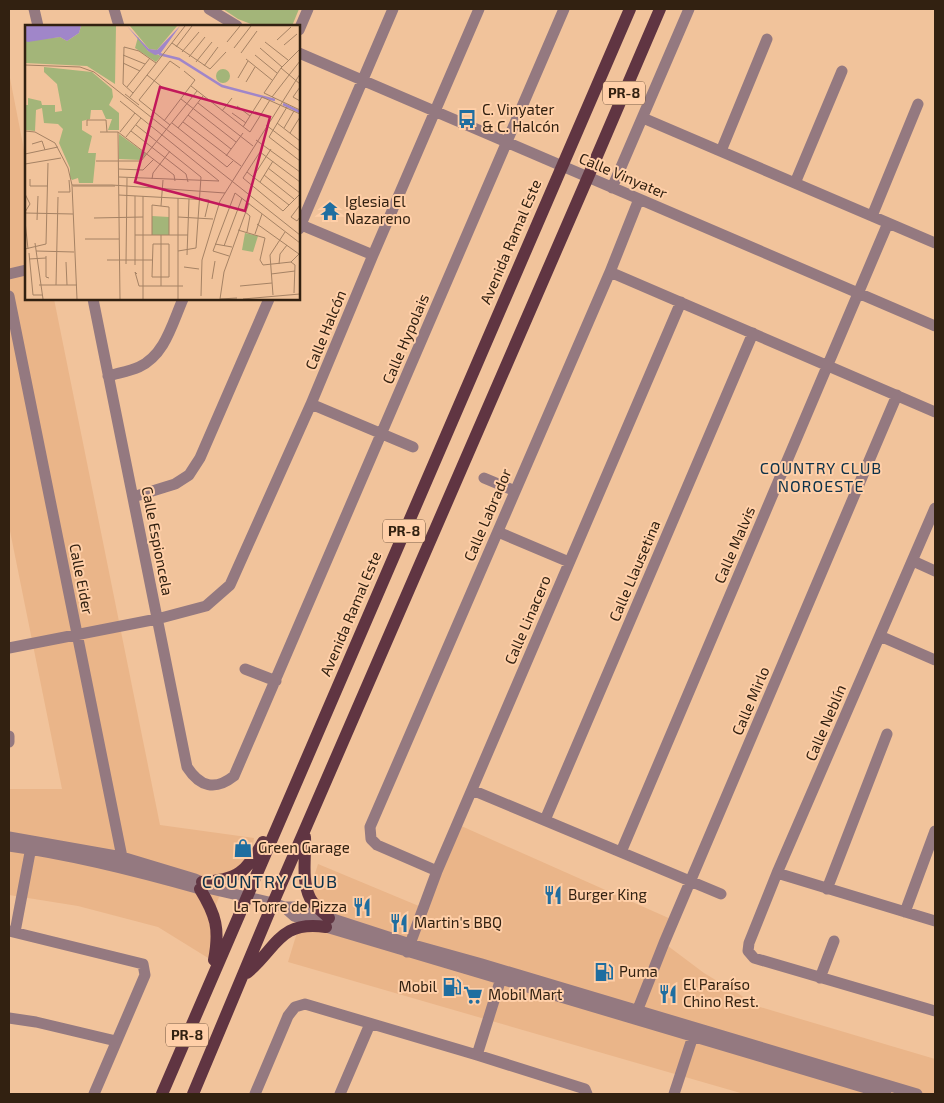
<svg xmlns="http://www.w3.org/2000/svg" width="944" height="1103" font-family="'Exo 2',sans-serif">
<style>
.built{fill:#eab589}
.green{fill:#a3b579}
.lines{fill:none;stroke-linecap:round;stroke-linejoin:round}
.minor{stroke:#947980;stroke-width:11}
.major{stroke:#603542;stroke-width:12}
.labels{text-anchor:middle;stroke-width:4;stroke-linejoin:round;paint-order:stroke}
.shield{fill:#ffcfa8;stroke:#70553e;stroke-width:1}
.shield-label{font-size:14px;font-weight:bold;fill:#322111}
.poi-label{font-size:15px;fill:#322111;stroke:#ffcfa8;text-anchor:start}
.street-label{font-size:15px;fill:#322111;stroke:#ffcfa8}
.neighbourhood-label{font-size:16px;letter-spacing:1px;fill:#0c3149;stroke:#ffcfa8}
.quarter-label{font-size:18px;letter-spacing:1px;fill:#0c3149;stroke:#ffcfa8}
.inset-river{fill:none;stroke:#a086c9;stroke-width:2.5}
.inset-road{fill:none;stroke:#a58264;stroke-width:1}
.view{fill:#c2185b;fill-opacity:0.15;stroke:#c2185b;stroke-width:2.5}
.inset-edge{fill:none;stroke:#322111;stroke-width:2.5}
</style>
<rect width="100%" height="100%" fill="#f1c39b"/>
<path class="built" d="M9,73L26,160V299H54L160,825L254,838L250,862L219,897L213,912V961L158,927L78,906L9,895V789H62L9,526Z
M459,825L673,920L664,943L704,973L760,1007L935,1059V1094H744L288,962L318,864L426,909Z"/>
<path class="green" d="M223,9H299L292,26H256L238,19Z"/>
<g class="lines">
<path class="minor" d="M34,9L38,26
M114,9L119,26
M209,9L237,26
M299,30L308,9
M299,53L935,326
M643,118L935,243
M721,151L767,39
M795,183L842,71
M612,188L689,9
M872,216L918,104
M299,224L373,255
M299,229L393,9
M610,272L935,412
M9,274L26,270
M9,296L122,857V868
M93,299L187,767C200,787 215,791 234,776L564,9
M108,376C118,373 130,371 139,367C165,355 172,324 183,299
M311,404L413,447
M484,478L515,491
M133,497L175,484L189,475L200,458L269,299
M935,508L777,873L749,943L748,951L754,958L935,1011
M498,532L569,562
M913,561L935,571
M880,636L935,660
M9,648L157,619L206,606L230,585L311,404L373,255L479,9
M245,669L276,681
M9,736V742
M472,790L721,894
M545,820L753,333
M9,837L122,857L195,879L202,882L207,888
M9,846C74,855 137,871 200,889L207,888L273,903L284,907H296L410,944L482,964L917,1094
M621,852L888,223
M437,871L377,845L371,839L370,827L610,272L639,199
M777,873L935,921
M827,889L887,734
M284,907L294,916L326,927L886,1094
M905,912L935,831
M9,931L143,964L145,975L94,1094
M15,932L32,842
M407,952L437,871L681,302
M820,978L834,941
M9,1018L36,1022L116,1041
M634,1019L664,943L897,395
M477,1055L503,972
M255,1094L288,1016L295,1007L305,1004L477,1055L585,1089L587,1094
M340,1094L370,1024
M674,1094L695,1030"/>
<path class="major" d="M305,837C306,856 301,880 310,898C314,906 323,912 329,918
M202,882C238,880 246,872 263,842
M200,889C216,915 220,929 214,960
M247,973C277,948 279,920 326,927
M162,1094L630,9
M193,1094L273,903L588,177L660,9"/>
</g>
<defs>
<g id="bus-bare" transform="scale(1.5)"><path d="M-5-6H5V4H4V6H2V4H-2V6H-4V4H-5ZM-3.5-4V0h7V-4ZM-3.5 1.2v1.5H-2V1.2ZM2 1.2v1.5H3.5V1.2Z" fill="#1f6ea0" stroke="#ffcfa8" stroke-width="2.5" paint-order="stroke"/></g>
<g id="temple-bare" transform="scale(1.5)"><path d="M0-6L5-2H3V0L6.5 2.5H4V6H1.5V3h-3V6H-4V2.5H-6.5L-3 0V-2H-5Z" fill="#1f6ea0" stroke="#ffcfa8" stroke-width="2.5" paint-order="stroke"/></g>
<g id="shop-bare" transform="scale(1.5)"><path d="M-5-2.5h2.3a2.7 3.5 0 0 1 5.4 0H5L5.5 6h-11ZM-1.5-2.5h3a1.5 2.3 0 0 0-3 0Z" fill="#1f6ea0" stroke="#ffcfa8" stroke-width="2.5" paint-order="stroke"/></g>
<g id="restaurant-bare" transform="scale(1.5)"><path d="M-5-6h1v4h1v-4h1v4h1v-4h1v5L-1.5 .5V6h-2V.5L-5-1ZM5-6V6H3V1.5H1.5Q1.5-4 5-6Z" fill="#1f6ea0" stroke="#ffcfa8" stroke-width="2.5" paint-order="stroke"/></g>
<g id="fuel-bare" transform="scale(1.5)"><path d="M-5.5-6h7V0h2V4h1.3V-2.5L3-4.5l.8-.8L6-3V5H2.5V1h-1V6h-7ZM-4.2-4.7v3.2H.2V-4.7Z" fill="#1f6ea0" stroke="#ffcfa8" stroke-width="2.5" paint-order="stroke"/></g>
<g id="supermarket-bare" transform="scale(1.5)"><path d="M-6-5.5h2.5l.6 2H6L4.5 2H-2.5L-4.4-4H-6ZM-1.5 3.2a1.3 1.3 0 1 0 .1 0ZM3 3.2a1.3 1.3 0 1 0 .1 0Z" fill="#1f6ea0" stroke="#ffcfa8" stroke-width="2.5" paint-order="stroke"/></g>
</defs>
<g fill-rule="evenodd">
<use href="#bus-bare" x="467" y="119"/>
<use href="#temple-bare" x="330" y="211"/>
<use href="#shop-bare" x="243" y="848"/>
<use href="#restaurant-bare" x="553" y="895"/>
<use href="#restaurant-bare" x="362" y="907"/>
<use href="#restaurant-bare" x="399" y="923"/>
<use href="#fuel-bare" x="604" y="972"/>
<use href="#fuel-bare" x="452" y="987"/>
<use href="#restaurant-bare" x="668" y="994"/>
<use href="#supermarket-bare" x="473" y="995"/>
</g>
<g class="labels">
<g class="shield">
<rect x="603" y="81.5" width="42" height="23" rx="4"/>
<rect x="383" y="519.5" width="42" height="23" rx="4"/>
<rect x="166" y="1023.5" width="42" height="23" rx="4"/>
</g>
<g class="shield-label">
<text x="624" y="98">PR-8</text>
<text x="404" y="536">PR-8</text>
<text x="187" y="1040">PR-8</text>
</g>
<g class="poi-label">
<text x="482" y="115">C. Vinyater<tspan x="482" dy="17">&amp; C. Halcón</tspan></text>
<text x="345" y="207">Iglesia El<tspan x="345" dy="17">Nazareno</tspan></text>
<text x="258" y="853">Green Garage</text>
<text x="568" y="900">Burger King</text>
<text x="347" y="912" text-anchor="end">La Torre de Pizza</text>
<text x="414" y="928">Martin's BBQ</text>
<text x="619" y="977">Puma</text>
<text x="683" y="990">El Paraíso<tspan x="683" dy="17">Chino Rest.</tspan></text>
<text x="437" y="992" text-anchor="end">Mobil</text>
<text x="488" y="1000">Mobil Mart</text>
</g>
<g class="street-label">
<text transform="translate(623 176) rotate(23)" y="5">Calle Vinyater</text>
<text transform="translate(511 242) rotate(-67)" y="5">Avenida Ramal Este</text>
<text transform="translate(326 330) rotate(-68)" y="5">Calle Halcón</text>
<text transform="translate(406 339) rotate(-67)" y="5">Calle Hypolais</text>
<text transform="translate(488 515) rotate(-67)" y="5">Calle Labrador</text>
<text transform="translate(157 541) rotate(79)" y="5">Calle Espioncela</text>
<text transform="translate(735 545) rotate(-67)" y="5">Calle Malvis</text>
<text transform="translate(635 571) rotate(-67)" y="5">Calle Llausetina</text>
<text transform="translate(81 579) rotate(79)" y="5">Calle Eider</text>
<text transform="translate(351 614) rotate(-67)" y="5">Avenida Ramal Este</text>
<text transform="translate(528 620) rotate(-67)" y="5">Calle Linacero</text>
<text transform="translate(751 701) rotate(-67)" y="5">Calle Mirlo</text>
<text transform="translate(826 723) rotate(-67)" y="5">Calle Neblín</text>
</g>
<g class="neighbourhood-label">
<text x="821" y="474">COUNTRY CLUB<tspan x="821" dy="18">NOROESTE</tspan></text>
</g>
<g class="quarter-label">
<text x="270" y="888">COUNTRY CLUB</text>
</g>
</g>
<g transform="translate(25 25)">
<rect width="275" height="275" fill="#f1c39b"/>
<path d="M56,1H91L90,59L62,41L0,38V16L35,12L42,16L54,8ZM105,1H152L132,25L124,24ZM113,12L123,26L136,31L131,37L110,23ZM19,42L67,47L87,64L88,72L84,80L94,88V105H83L87,94H81L77,85H66L65,94L57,96V105L67,111L63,128H71L68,158H54L53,153L47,155L45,152V143L34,118L38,104L33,99L19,98L17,83L11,85L10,106L0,105V80H3V73L16,76L17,80H30V87L37,86L32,59L19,47ZM191 51a7 7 0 1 1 14 0a7 7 0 1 1-14 0ZM94,109L121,129L116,135L94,134ZM127,191L144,192V210H127ZM220,208L233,211L228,227L217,225Z" fill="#a3b579"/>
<path d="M0,1H56L54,8L42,16L35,12L3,17L0,16ZM102,1L124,24L132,25L155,1L135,29L130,30L123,26Z" fill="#a086c9"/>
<path class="inset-river" d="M134,29L154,34L197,61L250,75M258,79L275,87"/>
<path class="inset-road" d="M252,15L266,2M202,17L215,1M240,17L263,35M147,18L185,44L201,27M259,20L272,9M151,22L167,1M209,23L226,1M235,23L257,42M275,24L256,43L239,68L275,85M157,27L174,7M216,28L232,6M98,30L120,39M230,30L252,48M164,32L180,12M221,34L247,55M171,37L187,17M98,38L115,46M0,40L55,42L69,47L275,210M179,41L193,22M256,43L275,59M0,48V66M122,50L137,62M213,53L223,36M221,57L230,42M166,61L225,107L245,75M102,62L125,33M275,62L268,72L275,76M108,68L98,59L99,22L114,26L131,38M100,69L114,80M105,72L160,1M247,72L275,36M156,74L211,117M173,78L228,121M212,81L225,91M262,82L244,112L275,136M197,86L207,73M207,88L221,98M163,90L206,124M139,96L170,55L159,46M158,97L216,141M147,98L202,142L208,136M252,98L275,116M111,100L176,152L171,223L153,226M145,100L114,75L145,36L155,43M241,100L275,126M62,101V95H81L82,107M218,102L237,72L275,89M153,103L178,71M259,103L269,86M0,106L10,107L30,118L43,143L47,160L52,274M106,106L161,149L163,157M75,107H93M93,107L95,274M93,107L149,150L150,156M95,107L110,88M265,108L275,92M101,112L116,93M231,115L275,147M7,119L17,116L20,125M0,129L33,122M201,131L218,108M71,136H116L172,66M0,139L36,133M243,143L275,168M94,144L118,145L129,134M222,147L264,180M239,150L269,174M94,152L194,156L95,76M228,152L246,124M5,154V161H23M127,154L128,148L145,126M235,157L248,136M275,157L235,127L218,153L258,186L275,169M47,160H87L200,168M48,161H90M33,167H45L44,155M0,169L5,179L0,187M94,170L184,175L180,192M110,171V240M118,171V274M153,173V274M275,180L266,192L272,196L275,192M136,181L138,155M219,186L225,191L222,207M0,188L48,189M153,192L188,194M69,193L118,192M12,195L13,171M0,196L3,224M232,199L274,229L266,237M213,205L240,213L235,235L238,240L266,237M230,209L237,189M110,210H163M127,210V180L144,182V210M136,210V261M60,214H94M10,218L18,274M128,219H144V252H127ZM190,219L207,222M199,221L217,173M0,224L21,219L23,138M11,226L49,227M4,228L8,270H17M162,230L164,174M21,231V252L24,253M204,231L188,226L210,168L275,218M4,234L21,233M82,235H127M41,237L42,260M266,237L270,240L269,268M101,239L102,153M254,239L255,229L262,220M159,242L174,244M112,249L110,247L114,261H158M246,249L270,246M187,254L190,236M14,260H52M31,260L33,172M215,261L247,258M248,270L245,230L260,207M176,271L177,235L195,176L275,49M195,274L199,247L224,178M195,274L212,273M218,274L275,269"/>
<path class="view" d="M135,62L245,92L220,186L110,157Z"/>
<rect width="275" height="275" class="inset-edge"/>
</g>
<rect width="944" height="1103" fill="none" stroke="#322111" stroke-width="20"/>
</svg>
